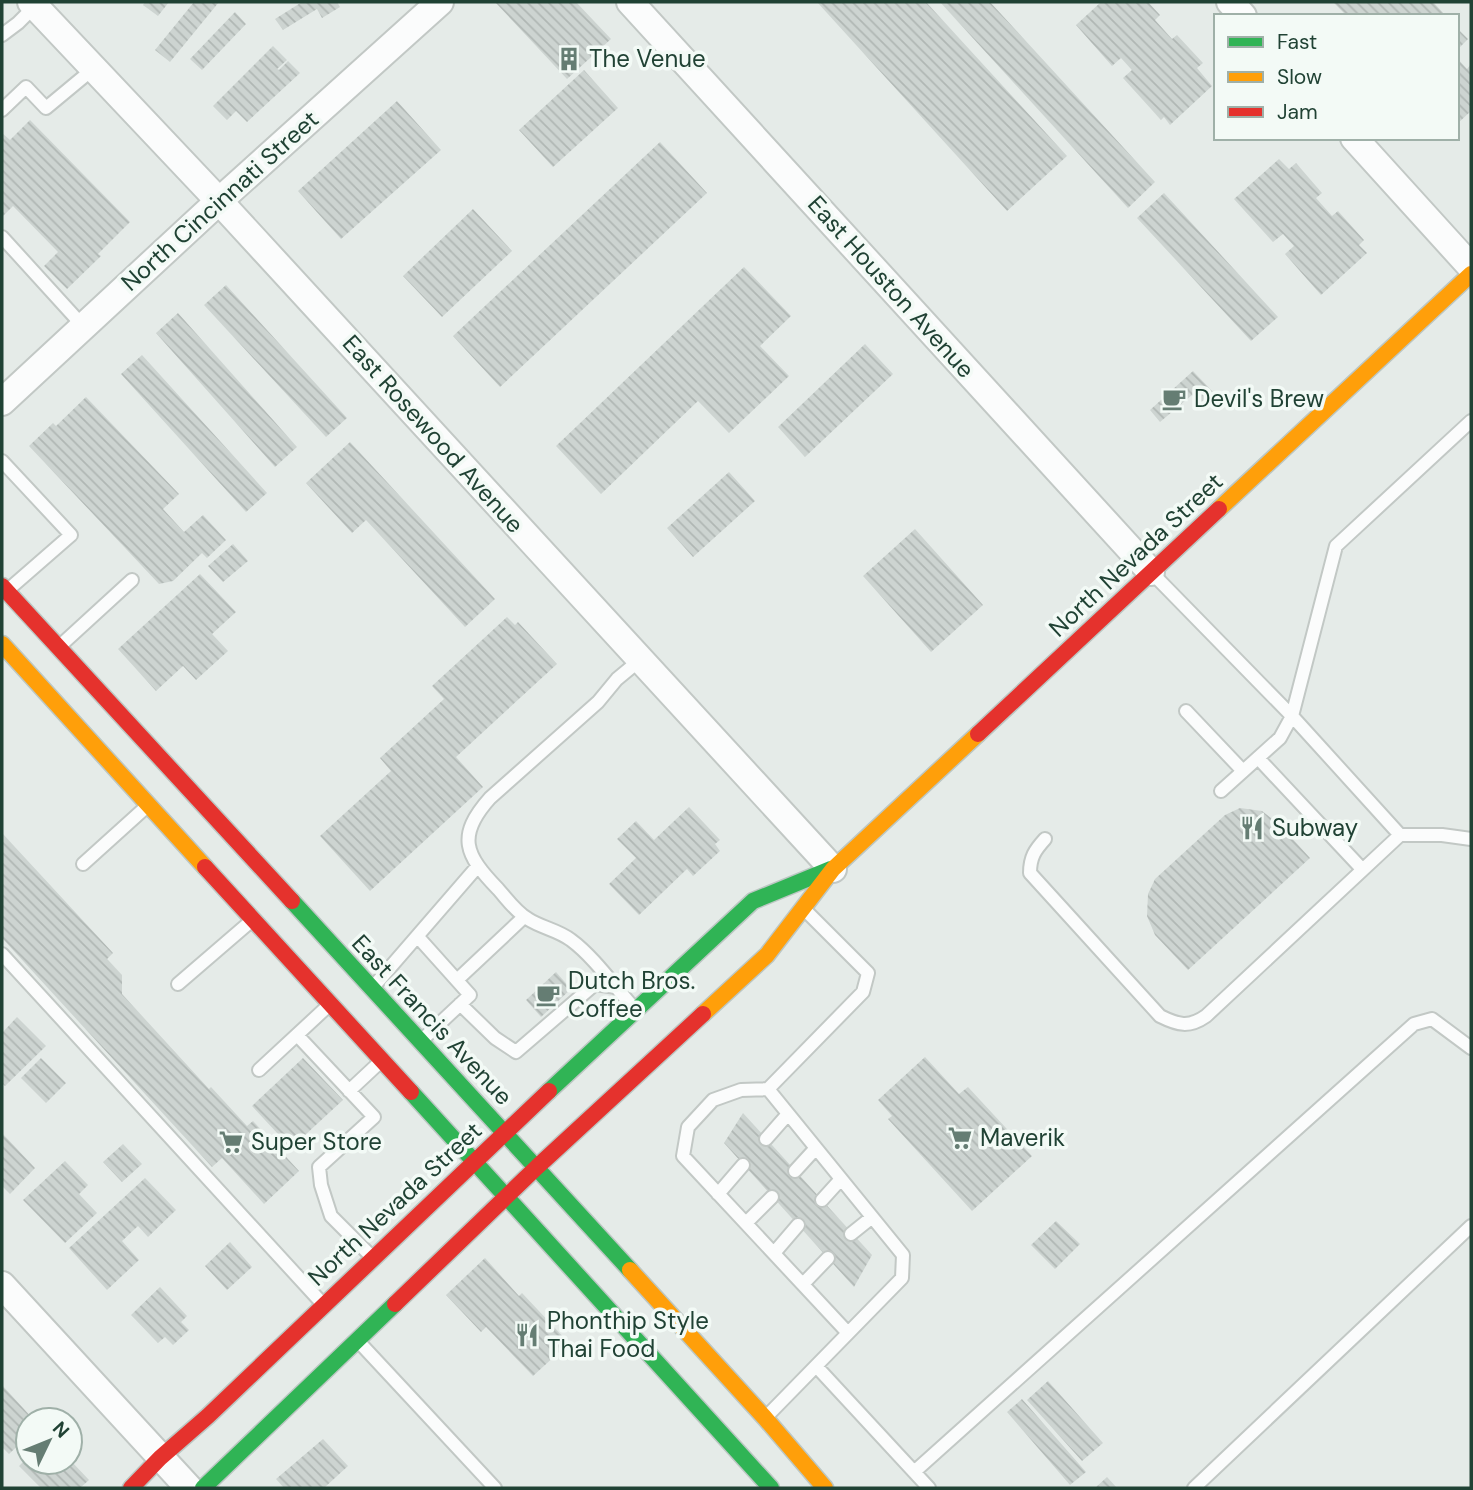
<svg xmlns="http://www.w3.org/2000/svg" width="1473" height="1490" font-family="'DM Sans',sans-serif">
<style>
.building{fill:url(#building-back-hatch)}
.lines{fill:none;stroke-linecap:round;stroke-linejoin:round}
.lane-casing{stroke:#c2c8c5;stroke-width:16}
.street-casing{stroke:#c2c8c5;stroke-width:30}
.fast-casing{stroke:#bcc7c3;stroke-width:19}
.slow-casing{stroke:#bcc7c3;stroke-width:19}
.jam-casing{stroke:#bcc7c3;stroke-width:19}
.lane{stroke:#fbfcfc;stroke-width:12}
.street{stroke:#fbfcfc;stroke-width:26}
.fast{stroke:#30b455;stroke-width:16}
.slow{stroke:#ff9f0a;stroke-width:16}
.jam{stroke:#e5322d;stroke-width:16}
.labels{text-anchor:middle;stroke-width:7;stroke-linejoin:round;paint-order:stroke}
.poi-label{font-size:24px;fill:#204234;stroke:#f3faf6;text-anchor:start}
.street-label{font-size:24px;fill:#204234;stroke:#f3faf6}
</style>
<defs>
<pattern id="building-back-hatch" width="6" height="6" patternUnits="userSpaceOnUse" patternTransform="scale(1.75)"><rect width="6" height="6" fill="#cdd4d1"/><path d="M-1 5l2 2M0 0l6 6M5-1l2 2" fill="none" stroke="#b0b7b4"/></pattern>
</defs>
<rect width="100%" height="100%" fill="#e5ebe8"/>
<path class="building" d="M145,2H169L158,16L143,5Z
M194,2H219L170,62L155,50Z
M302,2H337L340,7L322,18L317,9L283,30L275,19Z
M495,2H576L611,39L567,79Z
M817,2H926L1067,156L1007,211Z
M940,2H990L1155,182L1128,208Z
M1101,2H1148L1160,15L1155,20L1172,39L1177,35L1203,63L1197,68L1212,86L1170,125L1164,117L1161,120L1123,78L1132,70L1121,58L1112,66L1076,25Z
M1333,2H1433L1446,16H1347Z
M235,12L246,24L202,70L190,59Z
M1457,28L1468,39L1457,50Z
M273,46L287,60L277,69L279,70L288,61L300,73L247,122L236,111L227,120L213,106Z
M1457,58L1467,69L1471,64V111L1457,124Z
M584,70L618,108L553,167L519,130Z
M397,101L441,150L341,239L298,191Z
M30,120L130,222L98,254L101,256L67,289L44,266L58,252L13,206L2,217V133L10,140Z
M660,142L707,193L500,387L453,336Z
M1279,159L1289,169L1296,163L1322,193L1316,198L1332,216L1338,211L1364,240L1359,245L1367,253L1321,295L1285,254L1294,246L1283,234L1273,242L1234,199Z
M1164,193L1278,317L1251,341L1137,218Z
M473,209L512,251L442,317L403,276Z
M744,267L791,316L760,346L789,376L729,433L698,401L601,494L556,446Z
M226,285L347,418L326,437L204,305Z
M178,313L297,447L275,467L156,333Z
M865,344L893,374L805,457L778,427Z
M142,355L267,493L246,512L121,374Z
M1193,371L1213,392L1200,404L1192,395L1160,422L1150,410Z
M86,397L179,494L163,509L184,532L203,515L226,540L207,558L202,553L173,581L159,584L29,446L53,423L56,426Z
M350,442L495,599L465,627L366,520L352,533L306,483Z
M729,472L755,501L693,557L667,528Z
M915,529L983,605L931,652L863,576Z
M233,544L248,561L223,582L208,566Z
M200,574L236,612L212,634L228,651L196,680L183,666L156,691L118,649Z
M507,617L515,625L518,622L557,664L456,757L483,787L370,891L320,836L391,771L380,758L444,699L432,686Z
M689,807L720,840L715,844L720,851L693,876L687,869L639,915L609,884L636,858L617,839L636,821L654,840Z
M1240,808L1262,811L1279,824L1310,858L1188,970L1155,935L1147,916L1148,894L1155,879L1225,815Z
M2,833L113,953L107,959L122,975V994L209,1089L211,1087L247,1126L253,1121L299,1171L264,1204L222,1158L212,1167L2,938Z
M556,972L571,989L541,1017L526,1000Z
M17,1017L46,1046L5,1086L2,1083V1033Z
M925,1057L959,1094L968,1087L1032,1156L972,1211L888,1119L892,1116L878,1100Z
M41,1058L66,1083L46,1103L21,1078Z
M303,1058L343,1100L291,1148L252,1106Z
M743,1113L872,1255L854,1287L724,1143Z
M2,1133L35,1168L10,1194L2,1186Z
M123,1144L142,1164L122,1182L103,1162Z
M65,1161L88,1185L79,1194L97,1213L65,1243L23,1200Z
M145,1178L176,1210L148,1237L138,1226L122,1241L139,1260L107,1290L69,1248Z
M1056,1221L1080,1244L1055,1269L1031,1245Z
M230,1242L252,1267L227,1290L205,1266Z
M485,1258L519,1296L522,1293L569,1343L533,1376L486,1327L481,1332L446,1295Z
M160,1287L187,1316L181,1322L189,1330L173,1345L165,1337L158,1343L131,1315Z
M1048,1381L1103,1443L1082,1461L1027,1400Z
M2,1385L34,1420H28V1436L9,1454L2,1447Z
M1022,1399L1086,1472L1070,1485L1007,1412Z
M323,1439L348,1466L324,1488H284L276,1479Z
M28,1457V1462H72L89,1480L80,1488H41L19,1466Z
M1107,1477L1117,1488H1095Z"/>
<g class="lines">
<g class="lane-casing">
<path id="lane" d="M2,35L18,23L35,6
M2,110L26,87L46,108L93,69
M2,237L83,326
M2,461L71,535L9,589
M1154,575L1292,716L1400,835H1442L1471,839
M61,645L132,580
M1186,711L1243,771
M1258,758L1362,869
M1221,791L1280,738L1292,716L1336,546L1471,421
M1045,839C1035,850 1030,857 1030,873L1160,1016C1178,1025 1189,1028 1206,1016L1400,835
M83,864L145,808
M418,937L470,995L423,1039
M2,954L321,1302
M457,980L524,917
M178,984L250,922
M374,986L477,867
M460,1004L495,1038L516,1052L595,984L616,987
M633,1007C615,987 593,956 571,940C558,930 542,928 528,919C516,912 507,899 498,889C465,855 456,836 490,798L598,702L617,679L640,660
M297,1035L374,1117L319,1167L321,1185L331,1216L370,1255
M259,1070L328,1006
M768,1089L741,1090L713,1100L688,1127L683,1156L848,1333
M349,1091L380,1062
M766,1139L788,1114
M795,1171L816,1148
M718,1194L743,1165
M822,1200L841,1179
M746,1223L772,1197
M851,1234L871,1218
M774,1253L798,1225
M803,1284L828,1258
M359,1342L495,1488
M816,1366L929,1488
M769,1414L902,1278L903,1255L768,1089L863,992L868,973L805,910
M914,1472L1414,1024L1432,1019L1471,1048
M1194,1488L1471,1226"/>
</g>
<g class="street-casing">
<path id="street" d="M31,2L219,201L833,869
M630,2L1151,572
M1230,2L1243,16
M1354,138L1471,267
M2,402L219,201L440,2
M2,1285L189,1488"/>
</g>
<g class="fast-casing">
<path id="fast" d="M292,901L630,1270
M549,1091L753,901L831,869
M411,1092L771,1488
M203,1488L395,1304"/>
</g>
<g class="slow-casing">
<path id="slow" d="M1219,509L1471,274
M2,644L205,867
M703,1014L767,955L833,869L978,734
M630,1270L765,1418L825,1488"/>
</g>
<g class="jam-casing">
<path id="jam" d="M2,586L292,901
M978,734L1219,509
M205,867L411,1092
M395,1304L537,1167L703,1014
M131,1488L160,1458L208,1416L549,1091"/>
</g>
<use href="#lane" class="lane"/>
<use href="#street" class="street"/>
<use href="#fast" class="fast"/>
<use href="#slow" class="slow"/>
<use href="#jam" class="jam"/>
</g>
<defs>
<g id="building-bare" transform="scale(1.89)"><path d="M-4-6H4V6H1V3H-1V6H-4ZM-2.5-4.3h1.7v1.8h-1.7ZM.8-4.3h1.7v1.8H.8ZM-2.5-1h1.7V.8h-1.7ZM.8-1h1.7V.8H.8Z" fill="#657d73" stroke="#f3faf6" stroke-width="2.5" paint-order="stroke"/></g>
<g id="cafe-bare" transform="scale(1.89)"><path d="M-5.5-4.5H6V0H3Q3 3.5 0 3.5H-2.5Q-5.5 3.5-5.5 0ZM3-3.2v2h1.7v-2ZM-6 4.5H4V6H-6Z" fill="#657d73" stroke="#f3faf6" stroke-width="2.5" paint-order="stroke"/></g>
<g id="restaurant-bare" transform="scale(1.89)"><path d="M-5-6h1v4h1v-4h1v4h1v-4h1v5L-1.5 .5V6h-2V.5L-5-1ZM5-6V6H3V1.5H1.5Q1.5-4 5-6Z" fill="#657d73" stroke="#f3faf6" stroke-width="2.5" paint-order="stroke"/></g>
<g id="supermarket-bare" transform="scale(1.89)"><path d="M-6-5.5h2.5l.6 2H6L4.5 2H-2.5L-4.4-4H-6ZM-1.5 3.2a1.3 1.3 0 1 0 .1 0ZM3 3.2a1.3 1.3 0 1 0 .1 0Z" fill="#657d73" stroke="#f3faf6" stroke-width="2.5" paint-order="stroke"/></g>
</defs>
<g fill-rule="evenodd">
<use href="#building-bare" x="569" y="59"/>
<use href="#cafe-bare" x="1174" y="399"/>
<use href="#restaurant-bare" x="1252" y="828"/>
<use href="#cafe-bare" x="548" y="995"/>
<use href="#supermarket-bare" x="960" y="1138"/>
<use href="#supermarket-bare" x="231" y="1142"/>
<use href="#restaurant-bare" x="527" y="1335"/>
</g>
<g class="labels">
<g class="poi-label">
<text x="589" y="67">The Venue</text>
<text x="1194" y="407">Devil's Brew</text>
<text x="1272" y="836">Subway</text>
<text x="568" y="989">Dutch Bros.<tspan x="568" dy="28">Coffee</tspan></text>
<text x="980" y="1146">Maverik</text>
<text x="251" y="1150">Super Store</text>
<text x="547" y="1329">Phonthip Style<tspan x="547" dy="28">Thai Food</tspan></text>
</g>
<g class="street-label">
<text transform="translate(220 201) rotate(-42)" y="8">North Cincinnati Street</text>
<text transform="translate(891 287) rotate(48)" y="8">East Houston Avenue</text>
<text transform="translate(433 434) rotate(48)" y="8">East Rosewood Avenue</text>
<text transform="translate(1136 555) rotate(-43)" y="8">North Nevada Street</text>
<text transform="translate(432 1020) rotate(47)" y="8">East Francis Avenue</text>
<text transform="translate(395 1204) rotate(-43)" y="8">North Nevada Street</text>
</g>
</g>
<rect width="1473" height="1490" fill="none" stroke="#204234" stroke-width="7"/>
<rect x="1214" y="14" width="245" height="126" fill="#f3faf6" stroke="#9fb0a8" stroke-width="2"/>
<rect x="1228" y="37" width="35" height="10" fill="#30b455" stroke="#9fb0a8" stroke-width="2"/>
<text x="1277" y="49" font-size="21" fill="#204234">Fast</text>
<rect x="1228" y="72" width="35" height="10" fill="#ff9f0a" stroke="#9fb0a8" stroke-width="2"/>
<text x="1277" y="84" font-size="21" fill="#204234">Slow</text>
<rect x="1228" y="107" width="35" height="10" fill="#e5322d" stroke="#9fb0a8" stroke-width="2"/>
<text x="1277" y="119" font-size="21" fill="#204234">Jam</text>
<g transform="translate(49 1441) rotate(47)"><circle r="33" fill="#f3faf6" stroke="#9fb0a8" stroke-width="2"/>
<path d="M0-5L12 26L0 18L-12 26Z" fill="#657d73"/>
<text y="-10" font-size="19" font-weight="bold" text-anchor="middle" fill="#204234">N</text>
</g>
</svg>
